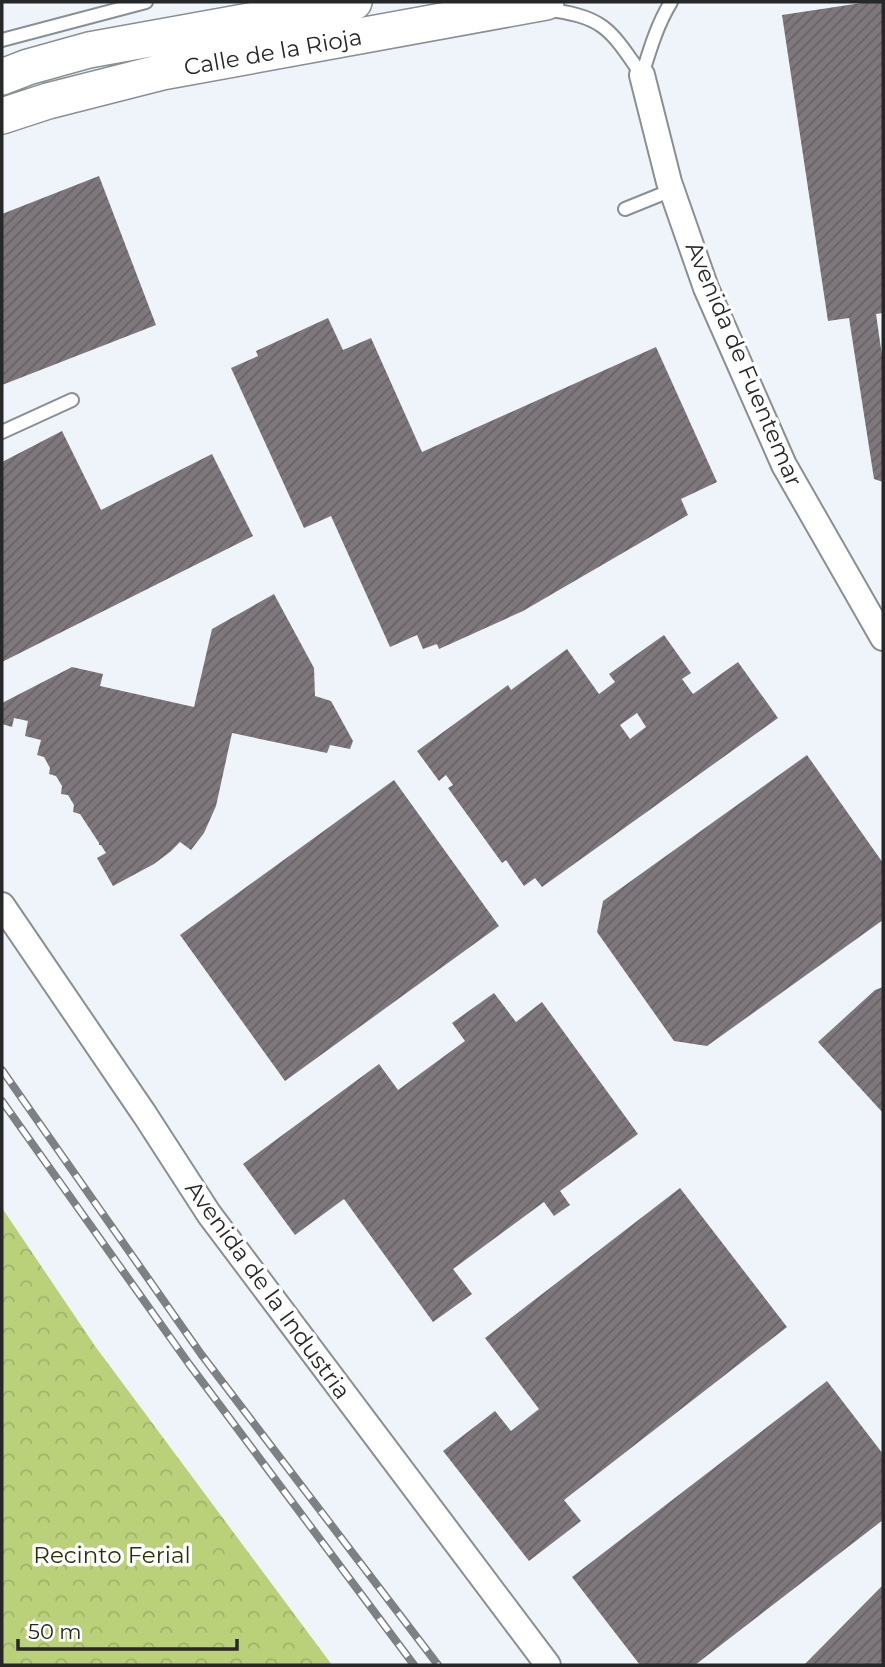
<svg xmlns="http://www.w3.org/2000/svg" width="885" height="1667" font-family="Montserrat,sans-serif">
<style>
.forest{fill:url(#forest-crowns)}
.building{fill:url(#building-hatch);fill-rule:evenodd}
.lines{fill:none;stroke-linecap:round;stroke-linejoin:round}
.lane-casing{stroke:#8a8f94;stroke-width:16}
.street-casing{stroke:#8a8f94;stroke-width:28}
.secondary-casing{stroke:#8a8f94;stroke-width:38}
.lane{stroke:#fff;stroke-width:12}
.street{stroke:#fff;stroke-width:24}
.secondary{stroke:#fff;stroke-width:35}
.rail-casing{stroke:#7d8184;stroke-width:8}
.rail{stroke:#fff;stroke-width:5;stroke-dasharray:16;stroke-linecap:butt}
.labels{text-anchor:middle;stroke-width:7;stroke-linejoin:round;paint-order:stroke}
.street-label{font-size:23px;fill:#252729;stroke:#fff}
.park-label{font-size:23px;fill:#293208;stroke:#fff}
</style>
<defs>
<pattern id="forest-crowns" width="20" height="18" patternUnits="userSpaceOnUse" patternTransform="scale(1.75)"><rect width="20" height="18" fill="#bad17a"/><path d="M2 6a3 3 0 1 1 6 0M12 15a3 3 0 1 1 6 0" fill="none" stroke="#a0b36a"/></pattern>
<pattern id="building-hatch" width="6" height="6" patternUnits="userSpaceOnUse" patternTransform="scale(1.75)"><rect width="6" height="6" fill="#7e787c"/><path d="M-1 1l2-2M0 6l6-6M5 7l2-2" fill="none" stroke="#676266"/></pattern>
</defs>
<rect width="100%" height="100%" fill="#eff4fa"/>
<path class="forest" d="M2,1208L95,1346L332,1665H2Z"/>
<path class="building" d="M868,2H883V313L876,314L883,363V482L874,479L849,318L828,321L782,15Z
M99,176L156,325L2,385V214Z
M328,318L343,350L371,338L422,452L656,347L717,482L681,499L688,515L523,611L439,649L437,644L423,649L417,635L390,647L331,516L304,528L231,368L258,356L256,351Z
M62,431L101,510L212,454L253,536L2,662V462Z
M274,594L314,668L315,696L331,701L353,741L350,749L330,745L327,753L232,733L216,806L204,833L191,850L180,842L170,852L154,864L113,886L97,858L106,853L101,845H99V843L80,814L73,812L74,805L68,795L61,794L62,786L56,776L49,774L50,768L44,757L37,755L41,740L25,736L28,721L14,718L12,727L2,724V703L72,667L103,674L100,686L194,707L212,629Z
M664,635L691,673L682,679L693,694L738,662L778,718L542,887L535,878L524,886L506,860L502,863L448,788L453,785L446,775L439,781L417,751L508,685L511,690L567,649L599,694L615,682L609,674ZM637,713L646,727L630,739L620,725Z
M807,755L883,863V920L707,1046L674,1041L597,932L603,901Z
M394,780L499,926L285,1081L180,935Z
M883,987V1113L818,1042L875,990Z
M494,993L516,1022L542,1002L638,1134L560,1191L570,1205L554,1216L544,1202L453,1269L472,1294L433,1322L344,1199L295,1235L243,1164L379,1064L398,1090L465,1041L452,1023Z
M680,1188L787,1327L564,1500L581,1521L529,1561L443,1451L495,1411L511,1431L539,1409L485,1338Z
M827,1381L883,1454V1520L695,1665H640L572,1577Z
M883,1585V1665H804Z"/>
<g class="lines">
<g class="lane-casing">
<path id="lane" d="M545,9C565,12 587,15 603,27C619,39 630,59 642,75
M2,40L146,2
M642,75C650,49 657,25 671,2
M625,209L672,190
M2,432L72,400"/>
</g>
<g class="street-casing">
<path id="street" d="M642,75L669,182L706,288L784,465L883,638
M2,905L145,1115L209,1214L548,1665"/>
</g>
<g class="secondary-casing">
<path id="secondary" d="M2,77L28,67L89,50L354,2
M2,116L48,101L162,72L546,2"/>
</g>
<use href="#lane" class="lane"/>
<use href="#street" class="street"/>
<use href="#secondary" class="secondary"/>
<g class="rail-casing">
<path id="rail" d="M2,1070L201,1354L438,1665
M2,1101L189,1364L414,1665"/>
</g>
<use href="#rail" class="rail"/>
</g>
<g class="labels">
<g class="street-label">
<text transform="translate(273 52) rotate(-10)" y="8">Calle de la Rioja</text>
<text transform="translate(744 364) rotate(67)" y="8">Avenida de Fuentemar</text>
<text transform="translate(268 1290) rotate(54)" y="8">Avenida de la Industria</text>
</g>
<g class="park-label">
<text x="112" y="1563">Recinto Ferial</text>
</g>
</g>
<rect width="885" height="1667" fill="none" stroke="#252729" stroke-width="7"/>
<path d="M18 1639v10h219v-10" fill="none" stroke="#252729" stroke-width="3.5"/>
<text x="28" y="1639" font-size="21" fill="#252729" stroke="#ffffff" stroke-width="5" paint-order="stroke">50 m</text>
</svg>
